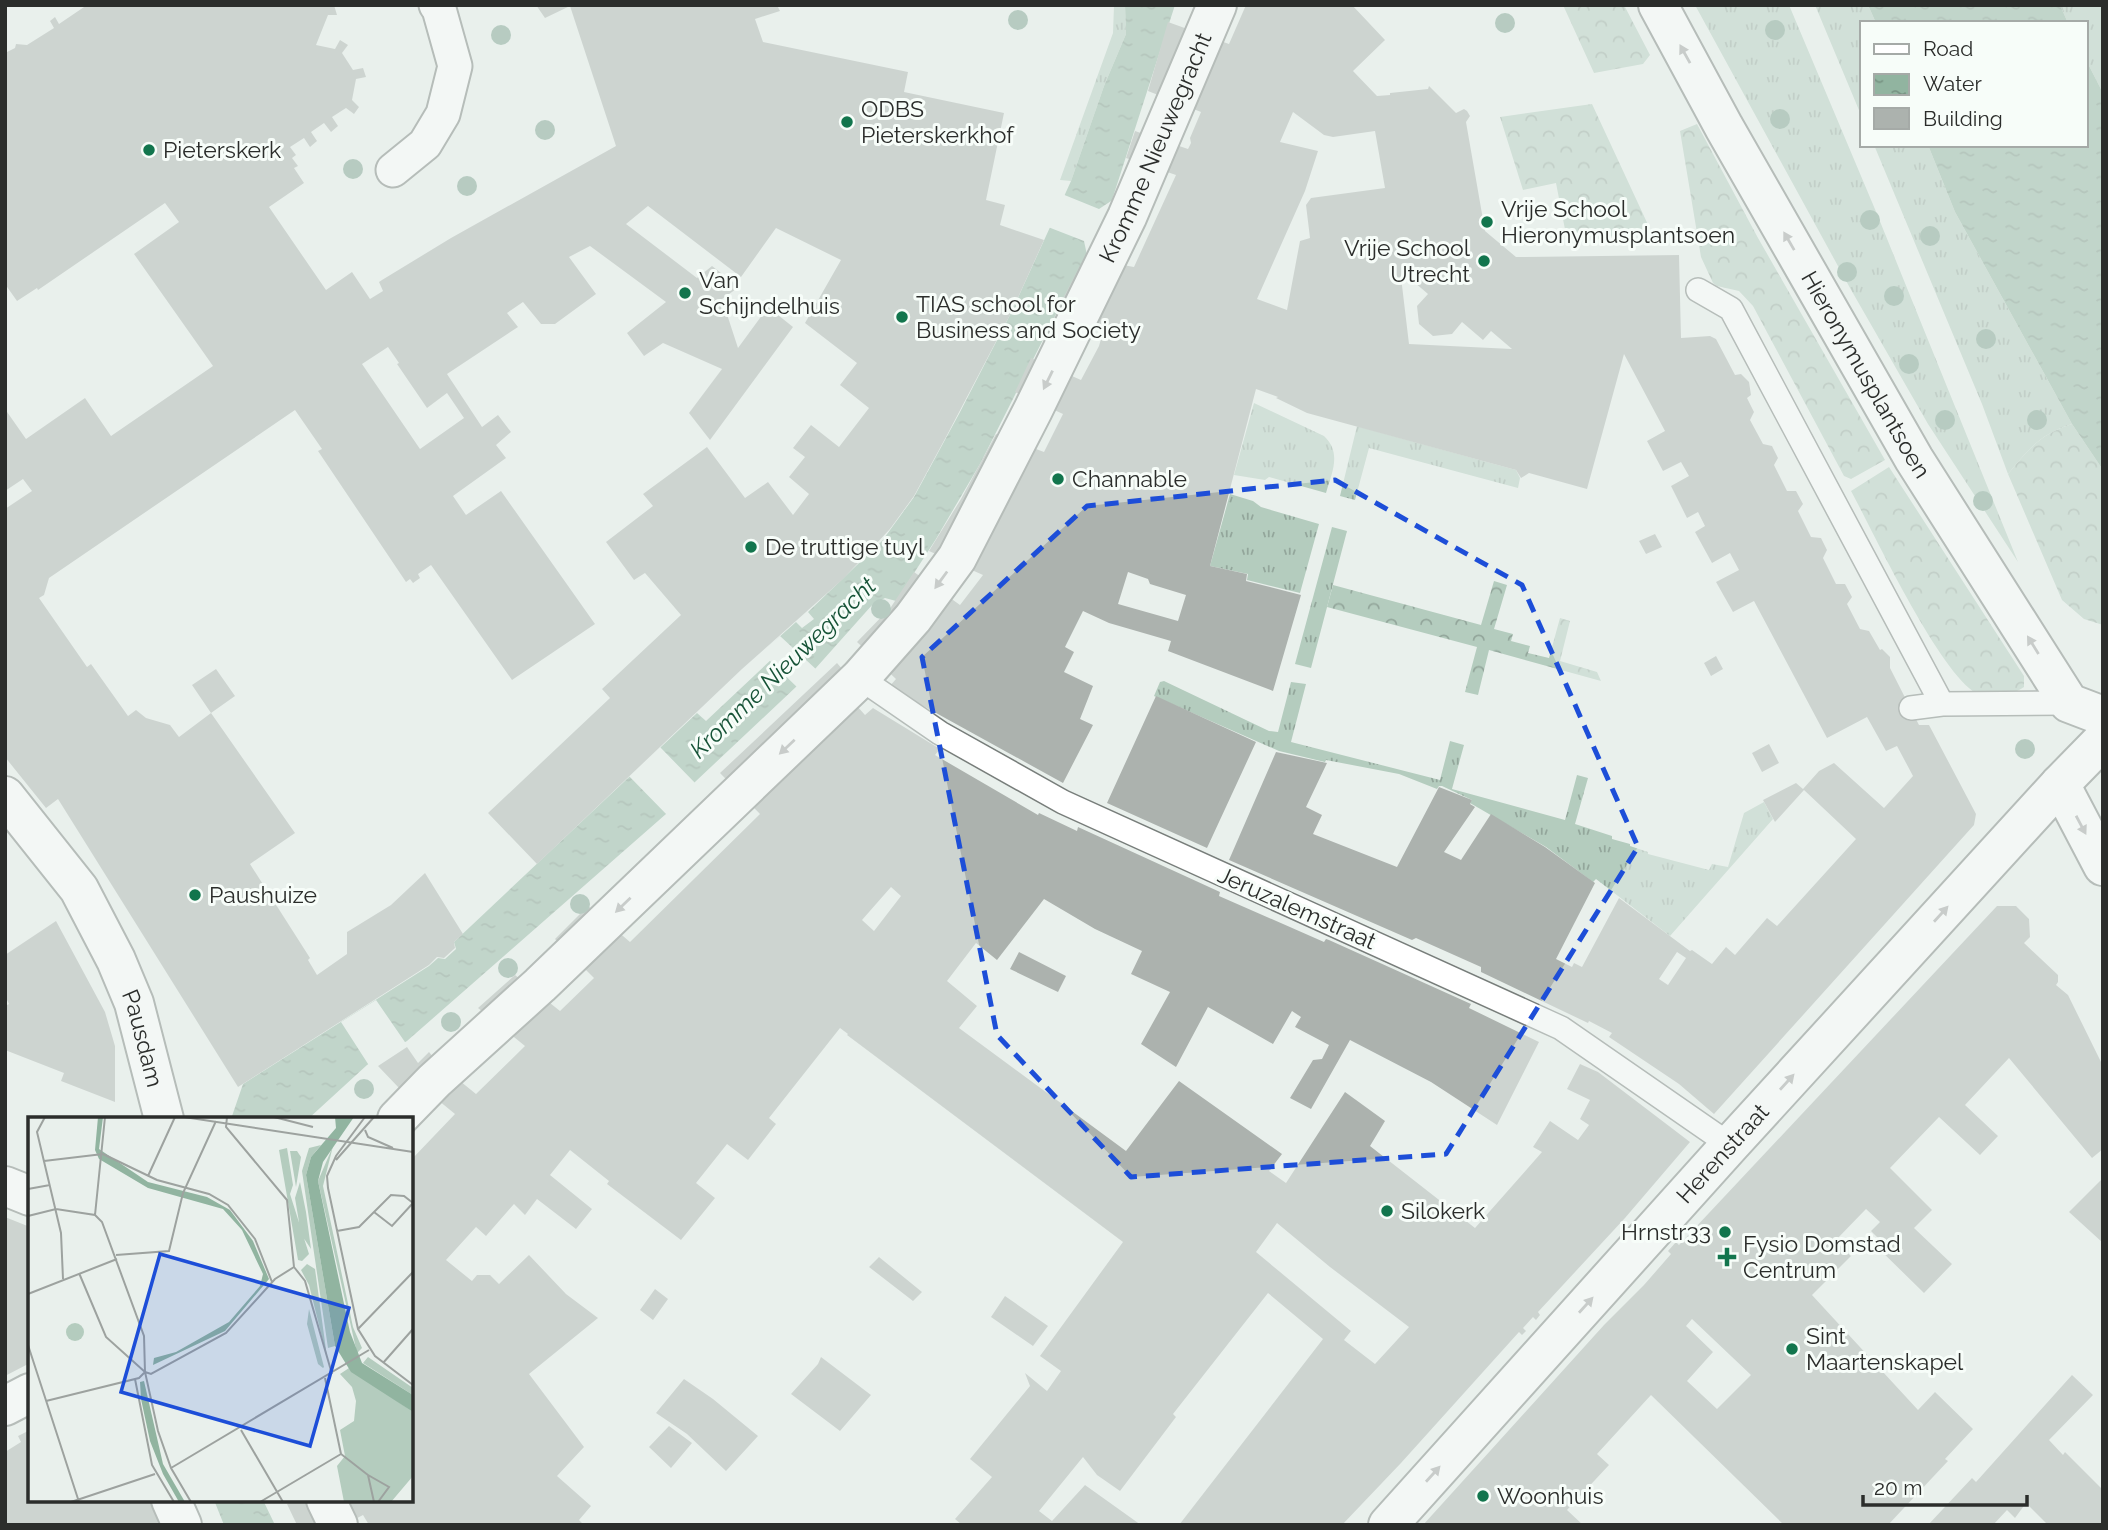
<svg xmlns="http://www.w3.org/2000/svg" width="2108" height="1530" font-family="Raleway,sans-serif">
<style>
.grass{fill:url(#grass-tufts)}
.forest{fill:url(#forest-crowns)}
.water{fill:url(#water-ripples)}
.pier{fill:#e9f0ec}
.building{fill:#acb2ae;fill-rule:evenodd}
.lines{fill:none;stroke-linecap:round;stroke-linejoin:round}
.service-casing{stroke:#787e7b;stroke-width:26}
.pedestrian-casing{stroke:#787e7b;stroke-width:37}
.minor-casing{stroke:#787e7b;stroke-width:42}
.service{stroke:#fff;stroke-width:23}
.pedestrian{stroke:#fff;stroke-width:33}
.minor{stroke:#fff;stroke-width:38}
.tree{fill:#7a9e8d}
.oneway{fill:#a0a0a0}
.marked{fill:none;stroke:#1d4ed8;stroke-width:5;stroke-dasharray:14 9;stroke-linejoin:round}
.poi-dot{fill:#12754d;stroke:#f7fdf9;stroke-width:2.5}
.labels{text-anchor:middle;stroke-width:6;stroke-linejoin:round;paint-order:stroke}
.poi-label{font-size:23px;fill:#2b2d2b;stroke:#f7fdf9;text-anchor:start}
.street-label{font-size:23px;fill:#2b2d2b;stroke:#f7fdf9}
.water-label{font-size:24px;font-style:italic;fill:#165337;stroke:#f7fdf9}
.inset-road{fill:none;stroke:#9da29f;stroke-width:2}
.view{fill:#1d4ed8;fill-opacity:0.15;stroke:#1d4ed8;stroke-width:3.5}
.inset-edge{fill:none;stroke:#2b2d2b;stroke-width:3.5}
</style>
<defs>
<pattern id="grass-tufts" width="24" height="20" patternUnits="userSpaceOnUse" patternTransform="scale(1.75)"><rect width="24" height="20" fill="#b4ccbe"/><path d="M3 7l-1-3M5 7V3M7 7l1-3M15 17l-1-3M17 17v-4M19 17l1-3" fill="none" stroke="#93a69b"/></pattern>
<pattern id="forest-crowns" width="20" height="18" patternUnits="userSpaceOnUse" patternTransform="scale(1.75)"><rect width="20" height="18" fill="#b4ccbe"/><path d="M2 6a3 3 0 1 1 6 0M12 15a3 3 0 1 1 6 0" fill="none" stroke="#93a69b"/></pattern>
<pattern id="water-ripples" width="26" height="14" patternUnits="userSpaceOnUse" patternTransform="scale(1.75)"><rect width="26" height="14" fill="#91b4a0"/><path d="M2 4q2-2 4 0t4 0M15 11q2-2 4 0t4 0" fill="none" stroke="#779383"/></pattern>
</defs>
<rect width="100%" height="100%" fill="#e9f0ec"/>
<path class="grass" d="M1114,5H1125L1126,34L1104,86L1071,181L1060,180L1113,33Z
M1695,5H1789L1877,214L2018,562L1928,424L1850,288Z
M1815,5H1868L1876,23H1861V115Z
M2060,5H2103V93L2085,58V23H2068Z
M1874,145H1928L1955,212L2072,424C2040,434 2029,449 2008,474L1982,404Z
M1254,403L1324,436C1342,453 1332,472 1326,493L1269,477L1265,480L1234,475Z
M1357,426L1516,470L1520,478L1518,488L1369,448L1355,500L1340,496Z
M1230,494L1253,501L1261,507L1319,524L1300,593L1247,580L1248,574L1210,566Z
M1332,527L1347,531L1311,668L1295,664Z
M1164,681L1269,731L1278,732L1291,682L1306,684L1291,742L1440,780L1450,741L1464,745L1452,789L1565,820L1577,775L1588,778L1575,824L1612,836V839L1630,844V846L1648,852V854L1709,870L1712,864L1728,867L1744,813L1764,802L1773,819L1670,936L1596,879L1593,882L1546,847L1470,803L1472,800L1442,786H1439L1437,789L1399,774L1326,760L1325,762L1279,751L1154,696L1160,682Z"/>
<path class="forest" d="M1563,5H1624L1650,55L1643,64L1594,73Z
M1592,104L1650,229L1568,245L1556,183L1523,190L1500,117Z
M1697,124L1758,238L1885,460L1851,479L1844,476L1753,306L1739,291L1717,286L1713,283L1701,257L1680,131Z
M2072,424L2103,470V625L2084,619L2062,600L2008,474C2029,449 2040,434 2072,424Z
M1889,467L2024,676V687C2015,694 1994,698 1983,696C1946,689 1871,527 1851,491Z
M1494,581L1507,585L1494,629L1513,634L1511,641L1530,646L1528,653L1549,658L1560,618L1570,621L1560,661L1597,672L1601,681L1489,650L1478,695L1465,692L1477,647L1327,607L1333,585L1481,625Z"/>
<path class="water" d="M1125,5H1175L1112,200L1087,253L980,464L936,539L896,601L885,598L873,604L815,669L695,782L666,814L407,1041L367,1065L308,1119H231L243,1084L429,966L438,958L445,959L456,949L454,942L697,713L706,721L774,657L768,647L796,622L802,628L814,619L808,612L882,541L914,497L959,414L1011,313L1071,181L1104,86L1126,34Z
M1868,5H2060L2068,23H1876Z
M2085,58L2103,93V470L2072,424L1955,212L1928,145H2085Z
M214,1500H263L275,1525H224Z"/>
<path class="pier" d="M1062,194L1099,209L1114,199L1087,255L1084,241L1048,227Z
M780,636L818,671L799,689L767,658L770,656L765,649Z
M660,747L697,785L669,817L629,776Z
M376,1000L407,1045L370,1067L341,1022Z"/>
<path class="building" d="M87,5H334L337,15H328L316,45L335,49L340,40L348,45L342,53L353,70L363,68L366,77L356,79L352,100L359,107L354,114L346,108L332,117L338,126L331,132L324,123L311,132L317,141L310,147L304,138L290,147L296,155L292,158L298,166L294,168L304,183L269,207L326,290L352,272L370,299L383,291L379,282L382,280L451,238L616,146L570,6L545,18L536,5H777L780,11L755,19L763,42L908,72L904,92L1004,113L986,200L1005,205L1000,225L1044,240L1011,313L946,437L914,496L890,529L843,579L742,669L537,864L488,813L610,698L602,689L681,615L645,573L634,580L606,542L653,506L643,494L707,447L745,498L768,482L793,515L809,494L789,477L805,457L793,448L811,425L839,447L869,408L840,385L857,363L805,323L841,260L776,228L741,277L648,206L626,224L697,278L712,266L739,287L722,299L738,348L768,307L793,327L710,440L689,413L722,369L663,343L644,356L627,333L666,302L590,246L569,257L596,294L555,324H541L523,302L507,313L518,327L447,374L482,427L498,415L511,432L496,445L506,458L453,496L466,515L501,491L595,624L512,680L431,565L418,574L420,578L413,583L410,579L406,582L318,451L322,449L295,410L49,578L44,595L39,598L87,667L91,664L128,716L136,710L146,718L170,725L179,737L211,713L295,833L250,864L310,958L308,960L317,975L347,954V932L391,905L425,873L463,934L454,942L455,948L444,958L437,957L429,965L238,1087L58,799L46,808L5,757V509L32,491L23,479L5,491V409L26,439L85,398L111,436L213,366L134,254L179,222L165,203L38,290L37,288L17,301L5,284V53L15,48L16,44L27,45L54,28L50,21L55,17L59,24ZM388,347L399,363L397,364L427,408L447,393L464,418L420,449L362,364Z
M1246,5H1352L1385,40L1353,71L1377,96L1390,95V93L1428,89L1429,86L1456,113L1464,109L1467,111L1470,116L1466,122L1485,231L1516,257L1679,255L1681,338L1710,336L1716,339L1735,375L1741,374L1749,382L1751,395L1747,398L1754,412L1750,420L1763,444L1772,446L1778,458L1774,465L1787,491H1796L1803,504L1798,511L1811,537L1821,538L1827,550L1823,558L1836,584H1845L1852,597L1847,604L1860,629L1869,631L1880,650L1882,649L1890,657V668L1919,725H1929L1976,814L1974,825L1714,1114L1679,1084L1609,1037L1612,1033L1589,1021L1588,1023L1481,972V967L1416,938L1412,940L1229,860L1276,752L1327,763L1306,807L1322,815L1313,834L1397,867L1439,787L1472,800L1470,804L1475,807L1444,852L1461,860L1491,814L1545,847L1595,883L1556,959L1572,967L1574,963L1582,967L1619,898L1690,951L1692,950L1712,964L1726,947L1735,955L1767,918L1777,926L1856,839L1804,790L1775,822L1763,800L1796,783L1803,789L1819,771L1834,763L1884,808L1913,776L1897,746L1886,751L1867,717L1827,738L1754,601L1733,612L1716,582L1739,570L1730,553L1712,563L1695,532L1705,526L1698,512L1687,518L1671,486L1689,476L1681,462L1663,471L1647,441L1665,431L1624,354L1587,489L1529,473L1521,478L1516,470L1307,413L1276,398L1278,397L1256,389L1210,566L1247,574L1246,581L1301,595L1273,691L1168,651L1171,641L1109,623L1083,611L1065,647L1074,652L1064,672L1093,686L1080,719L1093,725L1063,783L889,687L896,679L857,642L891,607L914,572L960,605L983,575L929,551L961,499L996,434L1044,452L1063,414L1015,392L1031,358L1081,380L1099,346L1103,332L1057,310L1084,258L1134,267L1176,175L1126,158L1135,131L1188,149L1191,143L1190,138L1201,112L1148,91L1168,22L1229,44ZM1293,112L1324,135L1333,137L1375,131L1385,188L1311,198L1306,205L1310,238L1300,241L1287,310L1257,299L1305,191L1318,151L1280,142ZM1407,276L1428,294L1417,306L1419,324L1433,336L1452,334L1462,322L1483,340L1491,331L1512,349L1409,344L1401,277ZM1128,572L1148,579L1150,584L1186,595L1178,621L1118,604ZM1677,952L1686,958L1668,985L1659,979Z
M1655,534L1662,547L1646,554L1639,541Z
M1716,656L1723,669L1711,676L1704,663Z
M837,663L850,678L840,687L865,715L873,708L940,749L935,755L1038,815L1039,813L1077,831L1078,827L1220,892L1219,896L1324,942L1326,939L1329,940L1471,1004L1469,1008L1539,1042L1497,1125L1431,1082L1350,1040L1311,1109L1290,1098L1313,1060L1322,1059L1329,1045L1295,1027L1301,1017L1292,1011L1273,1044L1208,1007L1176,1067L1141,1044L1170,992L1131,974L1142,951L1095,929L1044,899L997,960L976,943L947,981L977,1006L959,1028L1126,1151L1179,1081L1282,1154L1269,1171L1286,1183L1345,1092L1385,1121L1370,1146L1475,1228L1542,1152L1533,1147L1550,1121L1578,1140L1589,1125L1580,1119L1590,1100L1567,1089L1580,1064L1598,1072L1690,1142L1625,1218L1538,1312L1540,1315L1536,1320L1533,1317L1523,1328L1526,1331L1522,1335L1519,1332L1401,1463L1342,1525H1179L1323,1339L1268,1293L1173,1414L1176,1417L1120,1491L1097,1475L1083,1457L1039,1511L1052,1521L1085,1485L1141,1525H962L955,1519L992,1477L970,1459L1030,1386L1025,1373L1047,1391L1061,1371L1040,1356L1123,1242L847,1035L848,1034L840,1028L769,1118L776,1124L748,1160L727,1144L696,1183L715,1198L681,1240L607,1184L609,1181L570,1150L550,1175L592,1209L576,1229L537,1199L525,1215L514,1204L486,1236L476,1227L446,1260L472,1281L477,1275H490L499,1284L529,1255L566,1294L598,1318L529,1374L584,1447L557,1476L591,1506L579,1520L584,1525H369L363,1515L344,1525H297L287,1504L295,1500H411V1160L455,1114L411,1078L399,1088L378,1066L407,1047L418,1063L429,1052L439,1064L476,1094L525,1046L478,1008L515,975L560,1011L594,978L555,939L588,906L630,942L760,814L720,773ZM891,887L901,896L874,931L862,920ZM1277,1223L1330,1267L1409,1327L1375,1364L1344,1340L1351,1331L1256,1252Z
M216,669L235,696L211,713L192,685Z
M1156,696L1256,742L1207,848L1107,803Z
M1769,744L1779,763L1762,772L1752,753Z
M1997,906H2016L2029,919L2030,937L2024,943L2058,975V982L2056,985L2068,995L2103,1066V1149L2092,1158L2009,1058L1965,1105L1998,1136L1980,1155L1939,1117L1890,1168L1932,1210L1914,1228L1952,1264L1924,1293L1875,1245L1880,1240L1871,1231L1880,1222L1866,1209L1835,1241L1851,1256L1812,1295L1918,1410L1935,1392L1973,1429L1945,1459L1948,1461L1888,1525H1784L1651,1395L1597,1454L1609,1465L1567,1510L1583,1525H1423L1604,1325L1644,1285L1671,1254L1668,1251L1676,1242L1679,1245ZM1692,1319L1751,1375L1717,1409L1687,1381L1713,1352L1686,1326Z
M56,921L105,1012L115,1046V1102L61,1081L64,1073L5,1050V1006L9,1004L5,996V955Z
M1019,952L1066,976L1058,992L1010,969Z
M2103,1178V1243L2069,1212Z
M5,1217L30,1227V1363L5,1376Z
M879,1257L922,1292L913,1301L869,1267Z
M655,1289L668,1299L653,1320L640,1310Z
M1005,1296L1048,1326L1033,1346L991,1317Z
M821,1357L871,1395L840,1431L791,1394L818,1364Z
M2072,1375L2093,1395L2049,1440L2063,1455L2065,1452L2103,1490V1525H2048L2026,1503L2015,1518L2007,1510L1993,1525H1928L1972,1478L1976,1482Z
M684,1379L713,1399L758,1436L726,1471L687,1434L656,1413Z
M669,1426L692,1443L671,1468L649,1447Z
M30,1430V1500H194L203,1525H5V1452L21,1442L18,1436Z"/>
<g class="lines">
<g class="service-casing">
<path id="service" d="M1698,290L1731,309L1942,704
M860,678L940,733L1063,802L1561,1028L1730,1145
M1911,708L1942,704L2069,703"/>
</g>
<g class="pedestrian-casing">
<path id="pedestrian" d="M393,170L425,144L443,114L455,66L439,9L436,5"/>
</g>
<g class="minor-casing">
<g id="minor">
<path id="s1" d="M1658,5L1724,127L1914,459L2069,703L2103,716"/>
<path d="M2060,784L2103,866"/>
<path id="s2" d="M5,796L79,889L116,960L134,1003L164,1119"/>
<path id="s3" d="M397,1119L434,1081L540,985L860,678L913,618L957,558L1033,410L1127,217L1217,5"/>
<path d="M5,1186L30,1196"/>
<path d="M5,1406L30,1393"/>
<path d="M171,1500L182,1525"/>
<path d="M326,1500L338,1525"/>
<path id="s4" d="M1388,1525L1730,1145L2060,784L2103,740"/>
</g>
</g>
<use href="#service" class="service"/>
<use href="#pedestrian" class="pedestrian"/>
<use href="#minor" class="minor"/>
</g>
<g class="tree">
<circle cx="1018" cy="20" r="10"/>
<circle cx="1505" cy="23" r="10"/>
<circle cx="1775" cy="30" r="10"/>
<circle cx="501" cy="35" r="10"/>
<circle cx="1780" cy="119" r="10"/>
<circle cx="545" cy="130" r="10"/>
<circle cx="353" cy="169" r="10"/>
<circle cx="467" cy="186" r="10"/>
<circle cx="1870" cy="220" r="10"/>
<circle cx="1930" cy="236" r="10"/>
<circle cx="1847" cy="272" r="10"/>
<circle cx="1894" cy="296" r="10"/>
<circle cx="1986" cy="339" r="10"/>
<circle cx="1909" cy="364" r="10"/>
<circle cx="1945" cy="420" r="10"/>
<circle cx="2037" cy="420" r="10"/>
<circle cx="1983" cy="501" r="10"/>
<circle cx="881" cy="609" r="10"/>
<circle cx="2025" cy="749" r="10"/>
<circle cx="580" cy="904" r="10"/>
<circle cx="508" cy="968" r="10"/>
<circle cx="451" cy="1022" r="10"/>
<circle cx="364" cy="1089" r="10"/>
</g>
<defs><path id="oneway-solid" d="M-6-.8H1V-3.2L6.5 0L1 3.2V.8H-6Z" transform="scale(1.75)"/></defs>
<g class="oneway">
<use href="#oneway-solid" transform="translate(1685 54) rotate(-119)"/>
<use href="#oneway-solid" transform="translate(1789 241) rotate(-120)"/>
<use href="#oneway-solid" transform="translate(1048 380) rotate(116)"/>
<use href="#oneway-solid" transform="translate(941 580) rotate(126)"/>
<use href="#oneway-solid" transform="translate(2033 645) rotate(-122)"/>
<use href="#oneway-solid" transform="translate(787 747) rotate(137)"/>
<use href="#oneway-solid" transform="translate(2081 825) rotate(62)"/>
<use href="#oneway-solid" transform="translate(623 905) rotate(136)"/>
<use href="#oneway-solid" transform="translate(1941 914) rotate(-48)"/>
<use href="#oneway-solid" transform="translate(1787 1082) rotate(-48)"/>
<use href="#oneway-solid" transform="translate(1586 1305) rotate(-48)"/>
<use href="#oneway-solid" transform="translate(1433 1474) rotate(-48)"/>
</g>
<path d="M0 0H2108V1530H0ZM1335,480L1522,585L1638,847L1446,1154L1131,1177L997,1035L922,657L1087,506Z" fill="#e9f0ec" fill-opacity=".55" fill-rule="evenodd"/>
<path class="marked" d="M1335,480L1522,585L1638,847L1446,1154L1131,1177L997,1035L922,657L1087,506Z"/>
<g class="poi-dot">
<circle cx="847" cy="122" r="7"/>
<circle cx="149" cy="150" r="7"/>
<circle cx="1487" cy="222" r="7"/>
<circle cx="1484" cy="261" r="7"/>
<circle cx="685" cy="293" r="7"/>
<circle cx="902" cy="317" r="7"/>
<circle cx="1058" cy="479" r="7"/>
<circle cx="751" cy="547" r="7"/>
<circle cx="195" cy="895" r="7"/>
<circle cx="1387" cy="1211" r="7"/>
<circle cx="1725" cy="1232" r="7"/>
<path d="M1723.5 1246.5h7v7h7v7h-7v7h-7v-7h-7v-7h7z"/>
<circle cx="1792" cy="1349" r="7"/>
<circle cx="1483" cy="1496" r="7"/>
</g>
<g class="labels">
<g class="poi-label">
<text x="861" y="117">ODBS<tspan x="861" dy="26">Pieterskerkhof</tspan></text>
<text x="163" y="158">Pieterskerk</text>
<text x="1501" y="217">Vrije School<tspan x="1501" dy="26">Hieronymusplantsoen</tspan></text>
<text x="1470" y="256" text-anchor="end">Vrije School<tspan x="1470" dy="26">Utrecht</tspan></text>
<text x="699" y="288">Van<tspan x="699" dy="26">Schijndelhuis</tspan></text>
<text x="916" y="312">TIAS school for<tspan x="916" dy="26">Business and Society</tspan></text>
<text x="1072" y="487">Channable</text>
<text x="765" y="555">De truttige tuyl</text>
<text x="209" y="903">Paushuize</text>
<text x="1401" y="1219">Silokerk</text>
<text x="1711" y="1240" text-anchor="end">Hrnstr33</text>
<text x="1743" y="1252">Fysio Domstad<tspan x="1743" dy="26">Centrum</tspan></text>
<text x="1806" y="1344">Sint<tspan x="1806" dy="26">Maartenskapel</tspan></text>
<text x="1497" y="1504">Woonhuis</text>
</g>
<g class="street-label">
<text dy="8" stroke="none"><textPath href="#s3" startOffset="1250">Kromme Nieuwegracht</textPath></text>
<text dy="8" stroke="none"><textPath href="#s1" startOffset="424">Hieronymusplantsoen</textPath></text>
<text transform="translate(1297 908) rotate(24)" y="8">Jeruzalemstraat</text>
<text dy="8" stroke="none"><textPath href="#s2" startOffset="282">Pausdam</textPath></text>
<text dy="8" stroke="none"><textPath href="#s4" startOffset="500">Herenstraat</textPath></text>
</g>
<g class="water-label">
<text transform="translate(783 668) rotate(-44)" y="8">Kromme Nieuwegracht</text>
</g>
</g>
<g transform="translate(28 1117)">
<rect width="385" height="385" fill="#e9f0ec"/>
<path d="M293,28L283,40L278,58L307,229L300,231L274,54L281,31ZM305,29L295,69L325,210L334,231L329,236L290,64ZM259,31L265,68L262,77L281,137L274,144L270,143L251,33ZM272,65L278,95L283,132L273,117L267,81ZM279,147L287,152L299,240L281,168L273,153ZM340,240L385,271V278L335,246Z" fill="#b4ccbe"/>
<path d="M262,34H269L273,40L268,70ZM281,192L296,250L295,251L290,247L279,207ZM321,251L385,295V359L363,385H316L309,349L317,339L312,313L326,304L328,284L324,270L312,257Z" fill="#b4ccbe"/>
<path d="M38 215a9 9 0 1 1 18 0a9 9 0 1 1-18 0Z" fill="#b4ccbe"/>
<path d="M70,0H75L71,32L120,65L179,80L202,93L225,124L241,162L197,214L125,248L126,241L148,235L201,205L232,169L235,157L214,113L195,92L120,71L71,42L67,33ZM307,0H326L295,45L290,64L322,215L334,246L385,278V295L323,255L307,229L278,58L283,40L308,11ZM116,264L135,347L157,385H151L135,357L122,324L113,282L112,265Z" fill="#91b4a0"/>
<path class="inset-road" d="M17,0L9,15L33,116L35,162M156,0L385,35M199,0L198,10L259,83L266,150M246,0L285,10M337,0L308,39L299,59L300,71L330,212L347,239L385,268M337,13L340,20L365,31M75,37L129,63L181,77L200,88L227,122L244,165M308,43L346,0M16,44L75,37M120,59L147,0M0,72L22,68M346,95L364,109L385,86M67,98L77,0M0,99L28,92L67,98L74,105L116,219L117,255L130,314L143,351L163,385M309,114L331,110L363,78L376,79L385,86M88,138L141,134L155,76L188,4M266,150L277,164L304,257M51,156L78,220L117,255M0,177L89,142M330,212L385,155M0,228L51,385M355,246L385,212M117,255L123,257L198,216L247,162L266,150M297,261L313,337L340,358L346,385M107,262L124,348L146,385M18,284L111,261L117,255M213,313L255,385M143,351L341,233M340,358L361,370L350,385M43,385L127,357M232,385L313,337"/>
<path class="view" d="M132,137L321,191L282,329L93,275Z"/>
<rect width="385" height="385" class="inset-edge"/>
</g>
<rect width="2108" height="1530" fill="none" stroke="#2b2d2b" stroke-width="14"/>
<rect x="1860" y="21" width="228" height="126" fill="#f7fdf9" stroke="#a5aaa7" stroke-width="2"/>
<rect x="1874" y="44" width="35" height="10" fill="#ffffff" stroke="#a5aaa7" stroke-width="2"/>
<text x="1923" y="56" font-size="21" fill="#2b2d2b">Road</text>
<rect x="1874" y="74" width="35" height="21" fill="url(#water-ripples)" stroke="#a5aaa7" stroke-width="2"/>
<text x="1923" y="91" font-size="21" fill="#2b2d2b">Water</text>
<rect x="1874" y="108" width="35" height="21" fill="#acb2ae" stroke="#a5aaa7" stroke-width="2"/>
<text x="1923" y="126" font-size="21" fill="#2b2d2b">Building</text>
<path d="M1863 1495v10h164v-10" fill="none" stroke="#2b2d2b" stroke-width="3.5"/>
<text x="1874" y="1495" font-size="21" fill="#2b2d2b" stroke="#f7fdf9" stroke-width="5" paint-order="stroke">20 m</text>
</svg>
